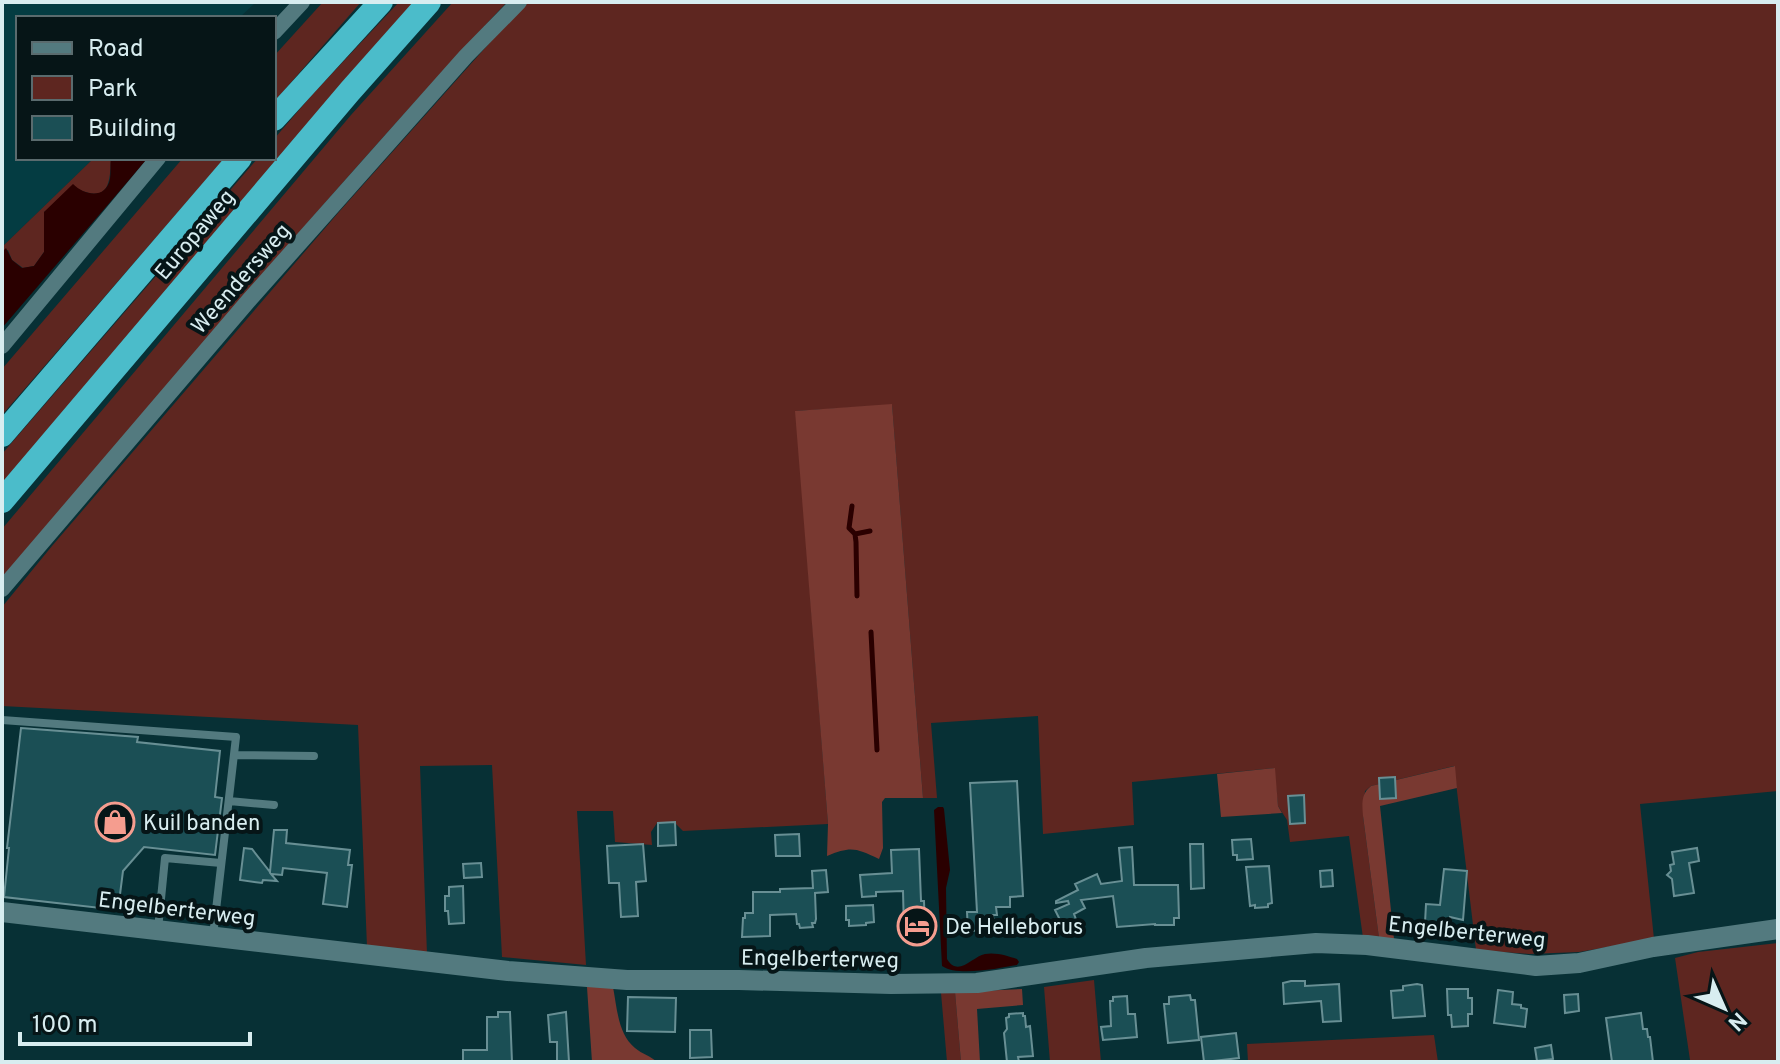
<svg xmlns="http://www.w3.org/2000/svg" width="1780" height="1064" font-family="Overpass,sans-serif">
<style>
.built{fill:#043c42}
.green{fill:#5e2620}
.forest{fill:#793931}
.water{fill:#2a0000}
.lines{fill:none;stroke-linecap:round;stroke-linejoin:round}
.stream{stroke:#2a0000;stroke-width:5}
.building{fill:#1b4f55;stroke:#688f94;stroke-width:2}
.service{stroke:#537a7f;stroke-width:8}
.minor{stroke:#537a7f;stroke-width:16}
.tertiary{stroke:#537a7f;stroke-width:20}
.motorway{stroke:#4bbcca;stroke-width:24}
.labels{text-anchor:middle;stroke-width:8;stroke-linejoin:round;paint-order:stroke}
.street-label{font-size:22px;fill:#d8edf0;stroke:#061517}
.poi-label{font-size:22px;fill:#d8edf0;stroke:#061517;text-anchor:start}
</style>
<rect width="100%" height="100%" fill="#073035"/>
<path class="built" d="M2,2H256L239,18H18V158H94L2,247Z"/>
<path class="green" d="M323,2H361L274,102V56Z
M399,2H420L2,487V454L258,158H274V139L311,96Z
M453,2H507C331,189 168,386 2,581V529L351,115Z
M526,2H1778V791L1640,804L1654,939L1579,952L1529,954L1476,950L1454,766L1371,786L1365,791L1363,816L1379,938H1363L1349,836L1290,842L1287,820L1278,806L1274,768L1132,782L1134,825L1043,834L1038,716L931,723L937,798H923L892,405L796,411L828,824L683,831L675,823H657L651,832L652,845L615,842L613,811H577L586,965L502,957L492,765L420,766L427,954L367,947L358,725L2,706V607L52,546L338,213Z
M94,158H111C110,184 109,203 77,189L44,212V252L34,266L23,268L12,260L8,250L2,252V247Z
M183,158H225L2,415V369Z
M1778,943V1062H1693L1690,1060L1675,958L1698,952Z
M1094,980L1101,1062H1050L1044,987Z
M955,992L961,1062H947L941,993Z
M1434,1035L1438,1062H1248L1247,1044Z"/>
<path class="forest" d="M892,404L923,798H885L882,802L883,848L879,859C856,848 851,846 827,856L828,824L795,411Z
M1455,766L1457,788L1380,806L1394,939L1379,938L1363,816C1362,804 1361,794 1371,786Z
M1275,768L1278,806L1282,813L1221,817L1217,774Z
M587,987H613C617,1008 618,1034 635,1048C642,1054 651,1056 657,1062H592Z
M1022,989L1023,1005L977,1009L980,1062H961L955,992Z"/>
<path class="water" d="M111,158H148L2,328V252L6,248L12,260L22,268L34,266L44,252V212L73,184C85,196 106,199 110,179C111,172 110,164 111,158Z
M938,807H943L944,809L950,870L946,888L947,959C958,978 973,956 985,954C996,952 1008,956 1017,959L1019,962L1017,965C999,968 958,977 942,966L934,810Z"/>
<g class="lines">
<path class="stream" d="M852,506L849,528L855,534L856,542L857,596
M855,534L870,531
M871,632L877,750"/>
</g>
<path class="building" d="M21,728L138,737L137,742L220,751L215,797L222,798L215,855L144,847L123,871L118,910L4,897L9,848H7Z
M1395,777L1396,798L1380,799L1379,778Z
M1017,781L1023,896L1010,897V907H996L997,915H993L994,930L968,931L967,912H977L970,783Z
M1304,795L1305,823L1290,824L1288,796Z
M675,822L676,845L658,846V823Z
M274,830H287L286,843L350,850L348,865H352L347,907L323,904L327,873L283,868L282,875L271,874L277,881L263,880L262,883L240,880L244,848L252,849L270,872Z
M799,834L800,856H776L775,835Z
M1251,839L1253,859L1237,860V855H1233L1232,840Z
M643,844L646,881L636,882L638,916L621,917L619,883H609L607,846Z
M1190,844H1203L1204,888L1191,889Z
M1132,847L1134,885H1178L1179,918H1174V925H1155V924L1117,927L1113,896L1081,900L1085,908L1074,914L1077,922L1064,928L1055,910L1069,904L1068,901L1056,903V901L1078,890L1075,884L1097,874L1101,884L1122,881L1119,848Z
M1697,848L1699,861L1689,863L1694,893L1674,896L1672,879L1667,875L1671,871L1670,865L1674,864L1672,852Z
M919,849L921,901H924L925,930L922,931V935H907V931H904L903,891L876,892V896L862,897L860,875L892,873L891,850Z
M481,863L482,877L464,878L463,864Z
M1269,866L1272,903L1268,904V907L1255,908V905L1250,906L1246,867Z
M1444,869L1467,871L1463,920L1450,917L1449,925L1425,923L1426,904L1440,905Z
M826,870L828,892L815,893L816,919L815,923H812L813,927L800,928L799,924H797L796,914L770,915V936L742,937L743,918H745V913H753V892H780V889L813,888L812,871Z
M1332,870L1333,886L1321,887L1320,871Z
M463,886L464,923L449,924L448,911H445V896H449V887Z
M873,905L874,922L866,923V925L849,926V920H846V906Z
M1291,981H1305V986L1339,984L1341,1021L1323,1022L1321,1001L1284,1004L1283,983Z
M1417,984L1422,985L1425,1016L1393,1018L1391,991L1403,990V986Z
M1447,989H1468V998H1472V1014H1468V1026L1452,1027L1451,1015H1448Z
M1498,990L1513,992L1512,1004L1521,1005V1008L1527,1009L1525,1027L1494,1023Z
M1578,994L1579,1011L1565,1013L1564,995Z
M1190,995L1191,1000H1195L1199,1040L1168,1043L1164,1004H1169V997Z
M1127,996L1128,1014H1135L1137,1037L1103,1040L1101,1027L1111,1026L1110,1001H1113V997Z
M628,997L676,998L675,1032L627,1031Z
M498,1012H510L512,1062H463V1050H487V1017H498Z
M566,1012L569,1062H557V1042H550L548,1015Z
M1023,1013V1016H1025L1026,1027L1030,1026L1033,1056L1018,1057L1019,1062H1007L1004,1033L1007,1029L1006,1018L1009,1017V1014Z
M1641,1013L1643,1029H1647L1648,1037H1650L1653,1062H1612L1606,1018Z
M690,1030H711L712,1057L690,1058Z
M1236,1033L1239,1058L1204,1062L1201,1037Z
M1551,1045L1553,1059L1537,1061L1535,1048Z"/>
<g class="lines">
<path class="service" d="M2,720L236,737L213,936
M234,755L314,756
M229,801L274,805
M158,929L165,858L221,863"/>
<path class="minor" d="M274,32L302,2
M2,346L158,158
M2,589L250,299L466,56L519,2"/>
<path class="tertiary" d="M2,912L508,971L627,980H739L891,984L977,983L1146,958L1316,943L1367,945L1536,966L1579,963L1653,947L1778,929"/>
<path class="motorway" d="M274,119L381,2
M2,435L240,158
M2,501L350,91L429,2"/>
</g>
<defs>
<g id="shop-ring" transform="scale(2)"><circle r="9.5" fill="#061517" stroke="#f59d8f" stroke-width="1.5"/><path d="M-5-2.5h2.3a2.7 3.5 0 0 1 5.4 0H5L5.5 6h-11ZM-1.5-2.5h3a1.5 2.3 0 0 0-3 0Z" fill="#f59d8f"/></g>
<g id="hotel-ring" transform="scale(2)"><circle r="9.5" fill="#061517" stroke="#f59d8f" stroke-width="1.5"/><path d="M-6-4.5h1.5V1H6V5H4.5V3h-9V5H-6ZM-4 0a1.8 1.8 0 1 1 3.6 0ZM.5 0V-2.5h3Q6-2.5 6 0Z" fill="#f59d8f"/></g>
</defs>
<g fill-rule="evenodd">
<use href="#shop-ring" x="115" y="822"/>
<use href="#hotel-ring" x="917" y="926"/>
</g>
<g class="labels">
<g class="street-label">
<text transform="translate(194 234) rotate(-50)" y="8">Europaweg</text>
<text transform="translate(240 278) rotate(-49)" y="8">Weendersweg</text>
<text transform="translate(177 908) rotate(7)" y="8">Engelberterweg</text>
<text transform="translate(1467 931) rotate(6)" y="8">Engelberterweg</text>
<text transform="translate(820 958) rotate(1)" y="8">Engelberterweg</text>
</g>
<g class="poi-label">
<text x="143" y="830">Kuil banden</text>
<text x="945" y="934">De Helleborus</text>
</g>
</g>
<rect width="1780" height="1064" fill="none" stroke="#d8edf0" stroke-width="8"/>
<rect x="16" y="16" width="260" height="144" fill="#061517" stroke="#5a6b6e" stroke-width="2"/>
<rect x="32" y="42" width="40" height="12" fill="#537a7f" stroke="#5a6b6e" stroke-width="2"/>
<text x="88" y="56" font-size="24" fill="#d8edf0">Road</text>
<rect x="32" y="76" width="40" height="24" fill="#5e2620" stroke="#5a6b6e" stroke-width="2"/>
<text x="88" y="96" font-size="24" fill="#d8edf0">Park</text>
<rect x="32" y="116" width="40" height="24" fill="#1b4f55" stroke="#5a6b6e" stroke-width="2"/>
<text x="88" y="136" font-size="24" fill="#d8edf0">Building</text>
<g transform="translate(1724 1008) rotate(135)" stroke="#061517" stroke-width="6" paint-order="stroke">
<path d="M0-6L14 30L0 20L-14 30Z" fill="#d8edf0"/>
<text y="-12" font-size="22" font-weight="bold" text-anchor="middle" fill="#d8edf0">N</text>
</g>
<path d="M20 1032v12h230v-12" fill="none" stroke="#d8edf0" stroke-width="4"/>
<text x="32" y="1032" font-size="24" fill="#d8edf0" stroke="#061517" stroke-width="6" paint-order="stroke">100 m</text>
</svg>
